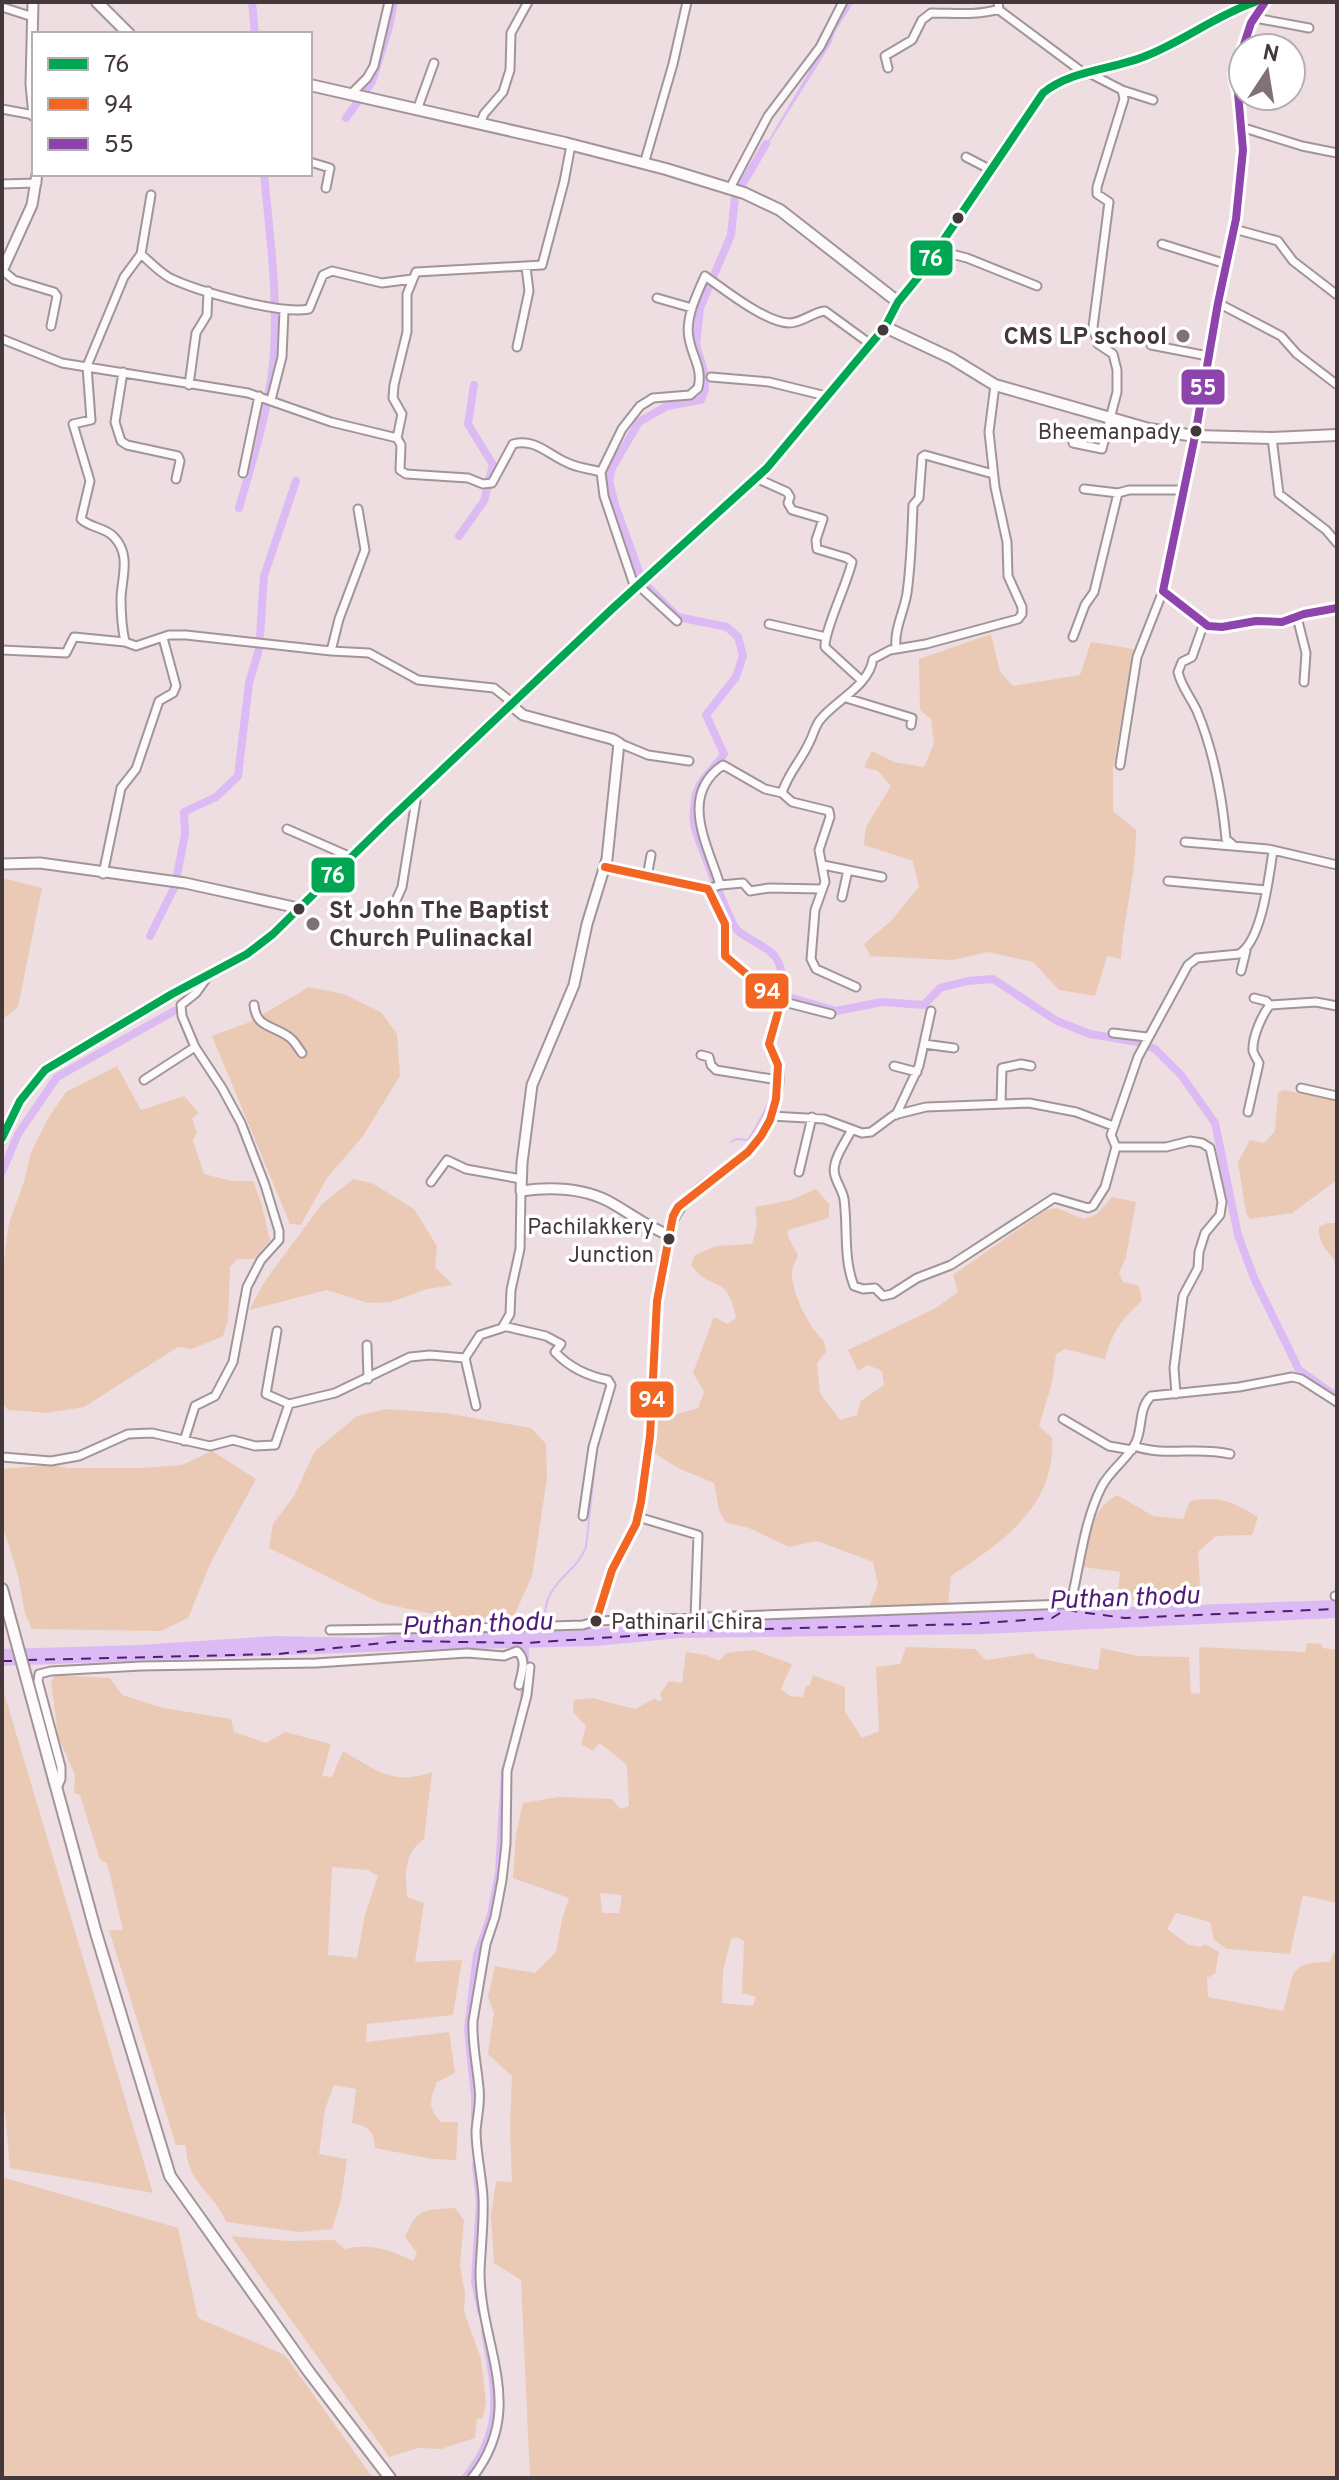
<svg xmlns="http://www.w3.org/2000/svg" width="1339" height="2480" font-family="Overpass,sans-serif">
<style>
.green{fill:#eacab5;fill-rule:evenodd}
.water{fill:#dcbbf5}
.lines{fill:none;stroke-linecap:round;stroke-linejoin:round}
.stream{stroke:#dcbbf5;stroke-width:2}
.canal{stroke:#dcbbf5;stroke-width:8}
.ferry{stroke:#501a78;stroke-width:2;stroke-dasharray:10 8;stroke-linecap:butt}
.minor-casing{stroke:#a29598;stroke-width:11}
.tertiary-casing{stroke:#a29598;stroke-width:13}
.secondary-casing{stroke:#a29598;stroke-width:14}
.minor{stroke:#fcfafa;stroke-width:7}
.tertiary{stroke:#fcfafa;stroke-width:9}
.secondary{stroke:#fcfafa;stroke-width:10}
.bus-1-casing{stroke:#fff;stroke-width:14}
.bus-2-casing{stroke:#fff;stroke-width:14}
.bus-3-casing{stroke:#fff;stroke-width:14}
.bus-1{stroke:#00a651;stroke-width:8}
.bus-2{stroke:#f26522;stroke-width:8}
.bus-3{stroke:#8e44ad;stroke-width:8}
.bus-dot{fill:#44383a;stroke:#fff;stroke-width:3}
.poi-dot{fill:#807274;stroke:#fff;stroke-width:3}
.labels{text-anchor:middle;stroke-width:7;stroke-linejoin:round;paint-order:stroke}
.bus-label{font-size:22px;fill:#44383a;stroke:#fff;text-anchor:end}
.poi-label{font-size:24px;font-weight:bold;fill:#44383a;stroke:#fff;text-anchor:end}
.water-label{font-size:26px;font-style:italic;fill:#501a78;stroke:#fff}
.line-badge{stroke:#fff;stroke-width:3}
.badge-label{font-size:22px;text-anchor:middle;font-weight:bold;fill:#fff}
</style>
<rect width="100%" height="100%" fill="#eedee1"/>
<path class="green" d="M991,634L1000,672L1013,686L1080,675L1091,642L1134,649L1113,768V811L1136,830C1136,876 1124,914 1121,959L1107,956L1095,996L1059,990L1033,962L988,952L953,960L870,956L864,944L891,921L919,887L913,861L864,845L866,827L891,786L878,771L864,767L872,751L894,762L924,767L934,744L931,719L920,710L919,659Z
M2,878L42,888L18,1007L4,1018Z
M309,987L343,994L381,1012L397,1034L400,1076L363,1136L327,1178L301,1225L290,1224L212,1036L250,1022Z
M117,1066L141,1110L184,1096L199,1113L192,1119L197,1132L193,1141L204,1174L231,1181H253L261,1202L270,1240L254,1259H237L230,1267L228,1320L223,1336L192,1349L178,1347L84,1407L47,1413L8,1410L2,1403V1282L5,1251L9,1223L24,1182L31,1152L47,1120L66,1092Z
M1284,1090L1337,1101V1180L1292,1213L1250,1219L1246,1213L1238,1162L1250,1140L1264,1143L1275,1131L1278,1093Z
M353,1179L372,1183L414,1209L437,1246L435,1267L453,1285L427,1289L391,1302L368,1303L327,1290L249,1310L265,1281L322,1204Z
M816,1189L829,1204V1218L788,1230V1237L798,1255C796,1260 792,1268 792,1273C791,1292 810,1329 824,1341L826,1352L817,1363L820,1393L840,1420L857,1415L861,1401L884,1385L882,1371L868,1365L858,1371L848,1350L936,1308L958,1292L953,1275L1046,1210L1057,1208L1084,1219L1097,1214L1112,1197L1136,1202L1126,1257L1119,1273L1123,1282L1139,1286L1142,1301C1122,1318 1112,1333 1105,1359L1065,1349L1056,1354L1052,1383L1039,1426L1052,1438C1056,1506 1002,1543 951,1576L948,1605L869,1607L878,1584L873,1562L817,1541L789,1547L749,1528L725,1522L719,1510L714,1483L678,1468L654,1453V1421L698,1408L704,1392L693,1373L714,1317L728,1324L736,1318C727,1271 712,1294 691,1265L695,1255L716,1246L752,1244L757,1225L755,1207L791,1200Z
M1327,1223H1337V1262C1327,1252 1318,1242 1319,1227Z
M386,1409L445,1413L531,1428L546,1444L547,1479L532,1576L513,1618L447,1617L381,1603L269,1548L273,1524L294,1496L315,1451L357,1416Z
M212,1451L256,1479L211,1562L188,1618L161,1631L32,1629L25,1614L18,1575L2,1524V1469L49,1465L68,1468H142L182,1465Z
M1117,1495L1153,1516L1183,1519L1190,1501C1221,1496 1232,1501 1258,1517L1252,1535L1216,1536L1198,1552L1200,1585L1189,1597L1117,1600L1120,1572L1083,1567C1088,1539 1090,1510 1117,1495Z
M1307,1643L1321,1644L1323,1648L1337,1650V1903L1303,1895L1290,1954L1227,1949L1214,1940L1210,1922L1176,1913L1167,1929L1189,1945L1201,1947L1205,1944L1219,1952L1215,1974L1207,1978L1208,1997L1283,2011C1295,1977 1285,1961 1330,1962L1333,1953H1337V2478H530L521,2280L494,2263L491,2215L496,2181L512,2182L510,2128L512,2076L488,2054L494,2013L488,1997L495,1966L535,1973L556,1952L562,1919L569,1898L513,1878L516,1835L523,1803L559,1797L612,1799L620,1809L629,1806L627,1765L600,1743L593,1751L581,1744L586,1726L573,1712L574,1700L592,1698L635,1709L654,1699L661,1701L662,1699L660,1694L669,1681L682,1683L686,1652L706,1655L719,1661L726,1653L754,1650L792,1664L781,1689L790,1696L803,1697L806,1686L810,1685L813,1675L845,1687V1712L862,1738L879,1731L876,1667L900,1664L906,1647L975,1649L986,1660L1033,1653L1037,1658L1098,1670L1101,1648L1138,1656L1189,1657L1191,1693L1200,1694L1199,1647L1305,1652ZM600,1893L622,1895L619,1913H602ZM737,1937L744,1941L742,1993L756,1997L753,2006L722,2003L723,1971L731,1939Z
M55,1675L110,1678L122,1695L163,1708L231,1719L234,1732L266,1743L285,1732L331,1744L322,1776L332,1777L343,1751C376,1770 393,1786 432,1772L424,1839C404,1853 405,1874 407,1897L424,1903L415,1962L462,1960L453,2015L367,2024L366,2042L449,2032L455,2073L437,2082C430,2100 427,2108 441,2122H458L456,2160L432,2159L375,2148C374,2130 369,2127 352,2123L356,2089L334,2085L325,2109L319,2154L347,2159L341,2200L332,2229L299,2232L226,2222C213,2191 186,2183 186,2145H176L109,1930H123L107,1863L100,1860L80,1795L74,1793L75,1775L58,1736L51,1681ZM332,1867L368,1870L378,1876L365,1915L357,1958L328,1955Z
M2,1686L153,2193L10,2168L5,2113L2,2112Z
M2,2177L178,2228L198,2318L285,2355L373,2478H2Z
M455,2208L464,2220L460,2266L465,2293L464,2311L481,2359L486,2402L483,2418L477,2419L475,2438L441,2449L418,2448L389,2457L231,2236L287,2241L334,2240L345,2249C369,2243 391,2250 413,2261L417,2253L405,2237C418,2207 424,2210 455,2208Z"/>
<path class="water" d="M844,2H854L835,32L831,44L735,197L821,51Z
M1337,1600V1618L985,1634L680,1638L595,1646L393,1651L2,1666V1649L139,1645L274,1636L372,1638L409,1632L511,1630L535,1633L541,1627L602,1628L706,1621Z"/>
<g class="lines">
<path class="stream" d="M771,1021L773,1001L782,995
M731,1142L736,1139L748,1140C762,1118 780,1087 774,1061
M538,1337L556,1348
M605,1416L614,1388
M543,1625C545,1617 545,1606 548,1599C556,1578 578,1569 586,1547L597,1446"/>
<path class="canal" d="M252,2L255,34
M346,118L372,82L389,27L394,2
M239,508C252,462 268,413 273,364C279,301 270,237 264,174
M459,536L484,501L493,465L468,424L474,385
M640,574L616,508L609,481L612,468L639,422L667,406L701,400L705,390V375L696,344L700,308L731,235L735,197L766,144
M647,586L678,617L727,627L738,637L743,656L736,677L706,715L724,754C714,770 697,780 695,800C694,807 693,817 694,824C697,838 731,925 738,931C768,953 785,948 782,995L836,1011L882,1002L924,1005L940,988L967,981L993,979L1057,1021L1090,1034L1137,1042L1155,1049L1181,1075L1215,1123L1238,1235L1254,1278L1299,1370L1337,1397
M260,636L264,576L296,481
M177,875L185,834L184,812L216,797L238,776L249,683L259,649
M150,936L174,888
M2,1172L18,1134L57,1077L174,1011
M524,1695L525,1643
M475,2120V2096L468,2029L477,1955L491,1915L499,1873L505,1770
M476,2165L480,2202L475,2281L481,2311
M465,2478C506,2429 495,2389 485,2332"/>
<path class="ferry" d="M27,1660L278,1654L403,1641L527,1643L717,1630L970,1624L1052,1618L1065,1610L1125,1618L1337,1609
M2,1661H17"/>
<g class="minor-casing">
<path id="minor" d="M998,2L999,10L1085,74
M1265,2L1251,23L1234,75L1238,93L1243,150L1236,219L1218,303L1195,436L1163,591L1208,626L1222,627L1256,621L1282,622L1304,614L1337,608
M2,7L33,17
M1255,18L1309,28
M888,68L885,56L912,40L922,20L931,13C954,13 976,16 999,9
M1122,90L1153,100
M350,95L367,78L374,66L389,2
M2,109L34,115
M417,110L434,63
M480,124L484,114L503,92L510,70L511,33L528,2
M1241,127L1302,146L1337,153
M966,157L991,170
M310,162L330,168L326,188
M644,164L673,64L687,2
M2,184L37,183
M730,188L768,116L820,47L843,2
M1234,229L1278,241L1293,261L1337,295
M1162,244L1226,264
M936,250L967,258L1037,286
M141,254C150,262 159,272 170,278C197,291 280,315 309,309L323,275L332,271L382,283L412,279
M2,270L14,280L54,292L57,296L51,326
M657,298L692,308
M1218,303L1281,336L1297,354L1336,384
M2,339L62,363L248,393L331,422L397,438
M1151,345L1208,356
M517,347L529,291L526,267
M123,372L115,422L121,441L127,445L178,456L180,461L176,479
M711,377L769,382L826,396
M189,385L196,333L207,315L208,291
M271,400L282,357L284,311
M397,438L402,414L393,398L394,385L407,332V294L416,272L542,265L564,182L571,145
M397,438L401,445L400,470L406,474L468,478L483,484L492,483L513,444C536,438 548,455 568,463C578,468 591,469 601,472
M1272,438L1279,494L1326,530L1337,543
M1073,443L1102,449L1117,392V370L1113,354L1098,344L1093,327L1109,202L1097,194V187L1124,99L1122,90L1089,73
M243,473L259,396
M756,478L787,492L790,497L788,503L792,510L823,519L816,540L817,549L847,558L852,562C847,584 824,631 825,647L861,680
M1084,489L1118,493
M638,585L677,621
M635,588L604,496L601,472L622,429L640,406L653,398L690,395L698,388C703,368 692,357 689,338C685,318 697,294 705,276C725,290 765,322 789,323C802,323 813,312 825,311L869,343
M1297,617L1306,653L1304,682
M1204,623L1192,657L1182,662L1178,672C1181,686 1191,698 1197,711C1214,752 1222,795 1226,839L1233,845
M769,624L826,637
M1073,637L1085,605L1094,592L1118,493L1129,490H1184
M125,642C122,628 121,612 121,598C122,576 131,555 114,537C105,527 90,528 81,519L90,481L73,424L91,420L87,366L124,277L141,254L151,195
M896,648C894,629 904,612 907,593C911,564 912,534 913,505L919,498L922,457L925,455L993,474
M2,650L66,653L74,637L125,642L136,646L169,635H186L331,651L369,653L418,680L494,688L514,704
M331,651L339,619L365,550L358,509
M846,698L912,718L911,725
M619,743L648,755L689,761
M1120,765L1137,657L1163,591
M287,829L351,857
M1185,842L1268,849L1337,865
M823,865L882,877
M605,867L708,889L725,924V956L776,999L780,1005C778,1017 770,1028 770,1041C769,1049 776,1055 778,1063C782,1085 774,1115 762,1134C736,1175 681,1181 669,1235
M103,874L121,788L136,769L159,701L173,693L176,686L163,638
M647,877L651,855
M1168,881L1266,890
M720,885L743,883L750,891L769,888L822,889
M708,889L720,885C708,845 678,796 723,765L765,789L782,793
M842,897L848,870
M394,905L402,887L417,794
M1241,971L1246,951
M856,987L816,969L811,959L815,910L825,882L819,850L830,817L829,811L792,802L782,793C788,773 801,761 809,743C813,736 815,726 820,720C836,700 869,686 873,659L890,650L926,644L1018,619L1022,614V607L1008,576L1007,542L995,487L989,432L995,385
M1254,998L1266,1001L1270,1005
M254,1005C256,1028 273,1025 289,1037C294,1040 298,1048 302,1053
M780,1005L788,1003L831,1014
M1113,1033L1147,1037
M924,1044L954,1048
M701,1055L709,1057L711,1065L716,1070L778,1080
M894,1066L917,1072
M144,1080L195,1047
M1301,1088L1337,1096
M1001,1103L1002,1068L1021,1064L1031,1066
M1248,1112L1259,1063C1257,1059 1254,1055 1253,1051C1252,1037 1262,1015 1270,1005L1316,1002L1337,1006
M896,1115L919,1066L931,1011
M771,1116L824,1119L862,1133L871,1132L894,1115L926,1107L1029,1103L1076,1112L1113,1126
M851,1131C846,1141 837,1153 835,1164C831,1177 842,1187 844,1199C848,1228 843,1258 854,1286L863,1289L875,1288L883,1296L892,1294L917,1278L951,1265L1054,1198L1088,1208L1093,1206L1105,1187L1116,1147
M799,1172L812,1117
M431,1182L447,1160L466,1169L521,1179
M503,1326L546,1336L561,1344L555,1352C570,1368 587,1376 608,1380L611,1385L593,1447L583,1516
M277,1331L266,1394L289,1404
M367,1345L368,1379
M465,1358L476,1406
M1176,1394L1174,1368L1183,1296L1198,1268L1199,1252L1205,1233L1220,1215L1222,1202L1210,1148L1202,1143L1190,1141L1166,1147H1116L1111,1135L1138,1057L1188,965L1197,958L1239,954C1262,941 1269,876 1273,851
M1063,1419L1109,1446L1132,1450
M184,1441L195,1406L215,1396L233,1362L247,1287L261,1260L279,1240V1231L265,1185L241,1123L222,1088L195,1047L182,1016L181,1005L196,993L208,976
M1134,1446C1165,1457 1197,1446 1230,1454
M2,1457L51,1461L79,1456L128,1434L152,1433L210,1446L233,1440L255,1446L275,1445L289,1404L335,1393L410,1357L430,1355L465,1358L480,1335L502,1328L510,1314L511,1290L520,1249L521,1191
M638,1517L698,1535L695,1618
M1335,1596H1337
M330,1630L519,1627L583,1625L596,1621L1068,1604L1073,1593C1081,1557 1085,1519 1102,1486C1111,1469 1128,1459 1136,1442C1143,1427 1138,1409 1151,1396L1239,1387L1292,1377L1301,1379L1337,1402
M57,1788L61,1779V1767L38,1681L39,1674L51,1671L141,1666L316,1663L467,1653L504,1656L517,1651C528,1660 521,1674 519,1685
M472,2478C528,2407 480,2347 480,2272C481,2247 484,2223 483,2198C482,2176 476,2153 476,2131C477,2117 481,2102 479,2088C477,2065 472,2044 473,2021L486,1944L495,1917L502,1880L506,1844L507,1771L527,1695L530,1667"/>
</g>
<g class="tertiary-casing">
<path id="tertiary" d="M33,2L31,84L34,116
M2,271L32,205L37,174
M512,706L523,715L612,739L619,743L607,859L587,924L574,985L532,1085L522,1163L521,1191C550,1187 582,1188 608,1201C629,1212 646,1227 669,1235L657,1301L650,1436L641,1502L636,1524L612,1570L596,1621
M2,864L40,863L185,883L298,908"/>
</g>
<g class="secondary-casing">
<path id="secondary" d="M97,2L129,34
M310,85L565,143L666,169L744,193L780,210L898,302
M885,327L951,358L995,385L1149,429L1195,436L1272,438L1337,435
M2,1138L20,1101L45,1070L172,994L247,954L273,934L388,821L612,609L767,468L885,327L898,302L920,275L1043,93C1073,69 1114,70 1148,55C1185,40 1217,15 1255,2
M2,1589L96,1933L170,2176L309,2372L390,2478"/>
</g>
<use href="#minor" class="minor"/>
<use href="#tertiary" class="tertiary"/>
<use href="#secondary" class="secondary"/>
<g class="bus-1-casing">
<path id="bus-1" d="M2,1138L20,1101L45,1070L172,994L247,954L273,934L388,821L612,609L767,468L885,327L898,302L920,275L1043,93C1073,69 1114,70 1148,55C1185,40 1217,15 1255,2"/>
</g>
<g class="bus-2-casing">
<path id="bus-2" d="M596,1621L612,1570L636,1524L641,1502L650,1436L657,1301L673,1216L678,1207L748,1152L761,1136L770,1120L776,1099L778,1065L769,1044L780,1005L776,999L725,956V924L708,889L605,867"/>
</g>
<g class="bus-3-casing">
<path id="bus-3" d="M1265,2L1251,23L1234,75L1238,93L1243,150L1236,219L1218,303L1195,436L1163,591L1208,626L1222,627L1256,621L1282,622L1304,614L1337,608"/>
</g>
<use href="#bus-1" class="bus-1"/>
<use href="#bus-2" class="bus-2"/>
<use href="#bus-3" class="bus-3"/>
</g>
<g class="bus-dot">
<circle cx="958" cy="218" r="7"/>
<circle cx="883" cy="330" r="7"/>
<circle cx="1196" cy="431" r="7"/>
<circle cx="299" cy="909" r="7"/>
<circle cx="669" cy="1239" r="7"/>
<circle cx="596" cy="1621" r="7"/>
</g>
<g class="poi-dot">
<circle cx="1183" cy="336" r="8"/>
<circle cx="313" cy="924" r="8"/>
</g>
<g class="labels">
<g class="bus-label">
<text x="1181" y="439">Bheemanpady</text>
<text x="654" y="1234">Pachilakkery<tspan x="654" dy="28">Junction</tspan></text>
<text x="611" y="1629" text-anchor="start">Pathinaril Chira</text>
</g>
<g class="poi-label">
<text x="1167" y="344">CMS LP school</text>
<text x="329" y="918" text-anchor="start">St John The Baptist<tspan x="329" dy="28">Church Pulinackal</tspan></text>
</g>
<g class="water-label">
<text transform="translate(1124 1597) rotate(-2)" y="9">Puthan thodu</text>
<text transform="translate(477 1623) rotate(-2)" y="9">Puthan thodu</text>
</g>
</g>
<g class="line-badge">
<rect x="909" y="239" width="45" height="38" rx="8" fill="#00a651"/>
<rect x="1180" y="368" width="46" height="38" rx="8" fill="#8e44ad"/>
<rect x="310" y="856" width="46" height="38" rx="8" fill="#00a651"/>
<rect x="744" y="972" width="46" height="38" rx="8" fill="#f26522"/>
<rect x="629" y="1380" width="46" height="39" rx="8" fill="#f26522"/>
</g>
<g class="badge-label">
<text x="931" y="266">76</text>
<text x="1203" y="395">55</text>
<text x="333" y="883">76</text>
<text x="767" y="999">94</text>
<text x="652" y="1407">94</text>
</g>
<rect width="1339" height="2480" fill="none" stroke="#44383a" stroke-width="8"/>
<rect x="32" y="32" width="280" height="144" fill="#ffffff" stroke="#b4afb0" stroke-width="2"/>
<rect x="48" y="58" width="40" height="12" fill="#00a651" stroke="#b4afb0" stroke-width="2"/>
<text x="104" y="72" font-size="24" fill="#44383a">76</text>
<rect x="48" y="98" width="40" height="12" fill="#f26522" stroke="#b4afb0" stroke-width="2"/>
<text x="104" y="112" font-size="24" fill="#44383a">94</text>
<rect x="48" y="138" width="40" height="12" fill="#8e44ad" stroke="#b4afb0" stroke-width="2"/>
<text x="104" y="152" font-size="24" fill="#44383a">55</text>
<g transform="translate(1267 72) rotate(12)"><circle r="38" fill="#ffffff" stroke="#b4afb0" stroke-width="2"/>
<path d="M0-6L14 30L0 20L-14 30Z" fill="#807274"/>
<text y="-12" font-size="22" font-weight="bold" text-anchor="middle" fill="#44383a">N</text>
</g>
</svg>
